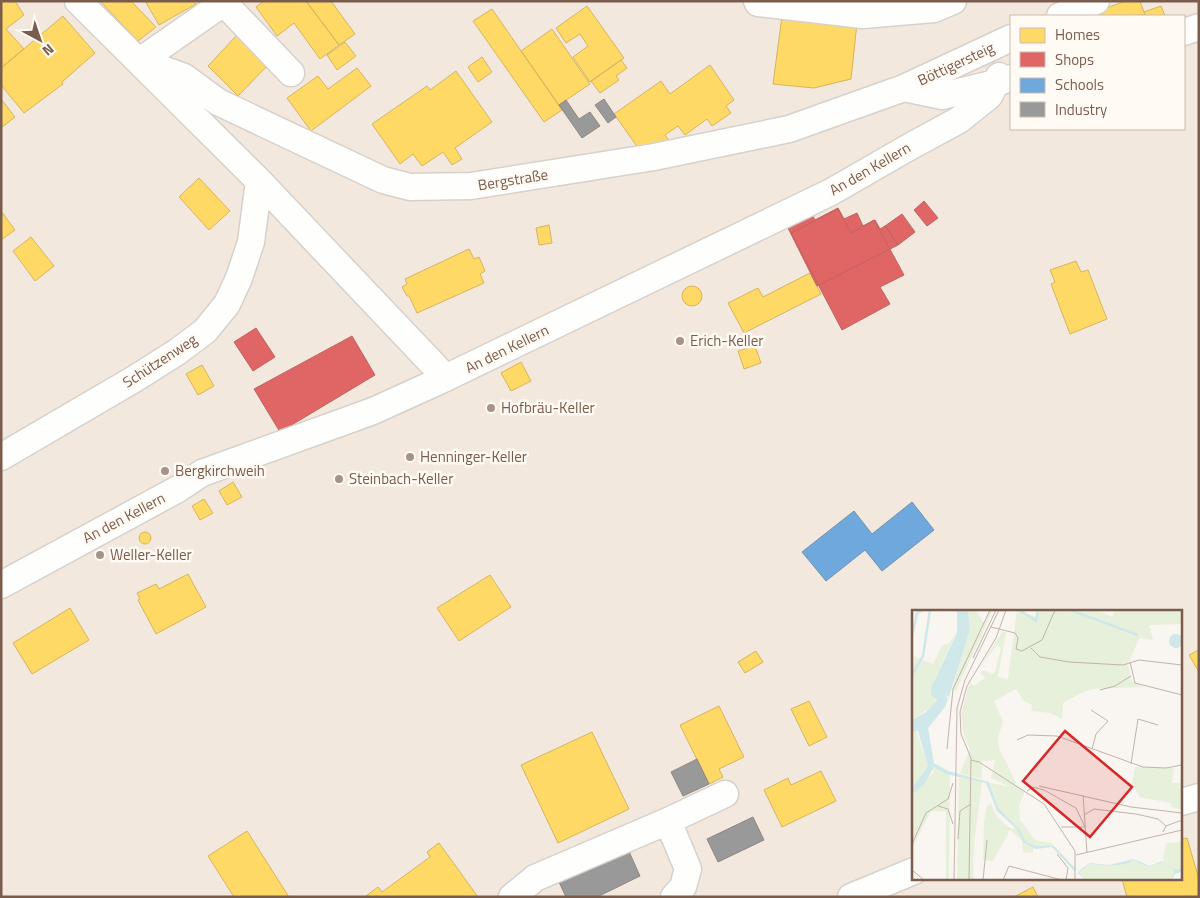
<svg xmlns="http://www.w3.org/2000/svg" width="1200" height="898" font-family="'Titillium Web',sans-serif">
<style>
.residential{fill:#f2e8de;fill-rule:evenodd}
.homes{fill:#ffd966;stroke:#d7b45e}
.shops{fill:#e06666;stroke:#c1635e}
.schools{fill:#6fa8dc;stroke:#7291b1}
.industry{fill:#999;stroke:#908782}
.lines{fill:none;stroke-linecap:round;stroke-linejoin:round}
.minor-casing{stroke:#d7d1cb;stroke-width:29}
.minor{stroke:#fefefd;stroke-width:26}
.poi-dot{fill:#a69286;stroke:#fffaf3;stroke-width:2}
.labels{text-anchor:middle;stroke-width:5;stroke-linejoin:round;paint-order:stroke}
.street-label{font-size:15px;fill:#7a5c4d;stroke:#fffaf3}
.poi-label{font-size:15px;fill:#7a5c4d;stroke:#fffaf3;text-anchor:start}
.inset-river{fill:none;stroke:#d0e8ea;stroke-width:2.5}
.inset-road{fill:none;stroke:#c2b3aa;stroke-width:1}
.view{fill:#d62828;fill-opacity:0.15;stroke:#d62828;stroke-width:2.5}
.inset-edge{fill:none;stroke:#7a5c4d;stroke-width:2.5}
</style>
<rect width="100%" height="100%" fill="#f9f5f0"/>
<path class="residential" d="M1,1H1199V897H1ZM1011,16H1184V129H1011ZM914,612H1181V879H914Z"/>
<path class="homes" d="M1,1H15L24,15L6,29L24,49L1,68Z
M100,1H131L156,27L138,41Z
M145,1H194L196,4L159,25Z
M264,1H306L339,45L320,59L294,23L277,36L256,7Z
M306,1H331L355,34L339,45Z
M1126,1H1140L1145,15L1100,16L1098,11Z
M587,6L624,58L590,82L573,57L588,46L580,34L566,43L556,28Z
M1161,6L1165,16H1143L1145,15L1144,12Z
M492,9L562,110L544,122L473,21Z
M63,16L95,53L62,82L63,84L24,113L1,85V68Z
M782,16L857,23L851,79L814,88L773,84Z
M552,29L590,84L559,105L521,51Z
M236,36L267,66L238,96L208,66Z
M345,42L356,56L337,70L327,55Z
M482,57L492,72L478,82L468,67Z
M621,60L627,68L616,76L619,80L600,93L591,81Z
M710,65L734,100L726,106L731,113L712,126L707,119L685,135L678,126L665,135L670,142L641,152L614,114L661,81L670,94Z
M357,68L371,86L311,131L287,98L318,76L328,89Z
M456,71L492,122L455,148L462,159L452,165L443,152L422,166L413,154L400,164L372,124L427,86L430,90Z
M1,99L15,117L1,128Z
M199,178L230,211L209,230L179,197Z
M1,211L15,230L1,240Z
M549,225L552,243L539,245L536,228Z
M31,237L54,266L35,281L13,251Z
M469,249L474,259L479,257L485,271L480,274L484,283L417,313L409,296H407L402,287L407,284L405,279Z
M1076,261L1081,272L1088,270L1107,319L1070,334L1051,284L1055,282L1050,270Z
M810,273L821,294L744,333L728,303L758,288L763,297Z
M682 296a10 10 0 1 1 20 0a10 10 0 1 1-20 0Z
M755,346L761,363L744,369L738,351Z
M521,362L531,381L511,391L501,373Z
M202,365L214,386L198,395L186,374Z
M233,482L242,497L227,505L219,491Z
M204,499L213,513L200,520L192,506Z
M139 538a6 6 0 1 1 12 0a6 6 0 1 1-12 0Z
M188,574L206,607L156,634L138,600L140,599L137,593L156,584L159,589Z
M490,575L511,607L459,641L437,608Z
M70,608L89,640L32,674L13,643Z
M1199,650V672L1189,655Z
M756,651L763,662L745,673L738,662Z
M809,701L827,737L809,746L791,709Z
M719,706L744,757L719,769L723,777L709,784L680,725Z
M592,732L629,809L558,843L521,765Z
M821,771L836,801L782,827L764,790L788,778L791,785Z
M247,831L289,897H234L208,856Z
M1187,838L1199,879V897H1127L1122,879H1181V839Z
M439,843L478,897H367L366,896L378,887L382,892L430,857L427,852Z
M1033,887L1038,897H1014Z"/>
<path class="shops" d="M924,201L938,218L927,226L914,210Z
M808,208L815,220L838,208L844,219L857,213L863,226L875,220L880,229L885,226L898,245L817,286L784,220Z
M838,209L851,233L874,220L904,275L880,287L890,304L842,330L791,233Z
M902,214L915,232L898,245L885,226Z
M256,328L275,357L253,371L234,342Z
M352,336L375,375L280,432L254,389Z"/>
<path class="schools" d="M912,502L934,530L882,571L865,550L826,581L802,552L854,511L872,534Z"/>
<path class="industry" d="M604,99L616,117L608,123L595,105Z
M566,100L579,119L590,112L600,126L582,138L559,105Z
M697,759L709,784L683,796L671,772Z
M753,817L764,840L718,862L707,839Z
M627,847L640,876L597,897H566L558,880Z"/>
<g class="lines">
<g class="minor-casing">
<path id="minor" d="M78,1L259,181L446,378
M757,1L758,3L863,15L934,9L953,1
M224,3L291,73
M1060,16L1096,1
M1184,32L1199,27
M140,61L184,77L218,102L383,180L410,187L471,186L654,157L789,129L904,88L1011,38
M140,61L226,1
M904,88L942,96L996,83L999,76
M1,457L136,378L177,352L205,331L227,304L239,278L251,242L259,181
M1,585L178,489L202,473L373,411L437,382L831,192L911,146L959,120L989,96L996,83L1011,78
M1181,802L1199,797
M668,821L688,869L683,887L674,897
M512,897L535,878L668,821L725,794
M851,897L914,871"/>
</g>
<use href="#minor" class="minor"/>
</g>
<g class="poi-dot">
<circle cx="680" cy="341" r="5"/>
<circle cx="491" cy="408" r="5"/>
<circle cx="410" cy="457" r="5"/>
<circle cx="165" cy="471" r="5"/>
<circle cx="339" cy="479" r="5"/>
<circle cx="100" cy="555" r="5"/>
</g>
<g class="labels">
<g class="street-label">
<text transform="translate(956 64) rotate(-25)" y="5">Böttigersteig</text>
<text transform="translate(870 169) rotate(-30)" y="5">An den Kellern</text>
<text transform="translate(513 180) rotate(-9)" y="5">Bergstraße</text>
<text transform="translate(507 349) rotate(-26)" y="5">An den Kellern</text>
<text transform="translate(160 361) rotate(-33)" y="5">Schützenweg</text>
<text transform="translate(124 518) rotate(-28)" y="5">An den Kellern</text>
</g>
<g class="poi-label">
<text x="690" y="346">Erich-Keller</text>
<text x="501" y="413">Hofbräu-Keller</text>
<text x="420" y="462">Henninger-Keller</text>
<text x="175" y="476">Bergkirchweih</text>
<text x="349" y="484">Steinbach-Keller</text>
<text x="110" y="560">Weller-Keller</text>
</g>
</g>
<g transform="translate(912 610)">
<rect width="270" height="270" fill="#f9f5f0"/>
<path d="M56,0H64L72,14L78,0H81L44,81L40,79L58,20ZM105,0L124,7L125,0H187L200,7L203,0H270V14L237,15L241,30L228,28L225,33L216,55L220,71L231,77L181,79L169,83L151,93L150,109L138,103L119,101L120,95L111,90L104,79L82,91L91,112L86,127L87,139L104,172L102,174L113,181L107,195L108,210L123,230L139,233L142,236H123L114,232L87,199L78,173L99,177L79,168L83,150L70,151V169L48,163L58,139L52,126L49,105L56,78L59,73L62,76L73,68L68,63L71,60L80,64L83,62L89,38L85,35L66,60L90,22H94L86,67L96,69ZM45,22L22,70L23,94L0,110V45L21,54L30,36L37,33ZM4,120L16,156L0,178V122ZM22,156L38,164L37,270H34V201H19L0,238V184L21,163ZM223,157L262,158L260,173H270V200L259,197V193L228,187L220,174ZM47,165L70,172L62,234L61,270H45ZM79,194L86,208L98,218L105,219L121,238V243L111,242L110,231L98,220L81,251L71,250L72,211L75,196ZM270,232V259H263L251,251L254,233ZM221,250L236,257L251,252L263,260L260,270H173L167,262L178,254L197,256Z" fill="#e7f0db"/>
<path d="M45,0H56L58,20L37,87L33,85L36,89L33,97L16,118L22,153L36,161L77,172L87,199L108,220L114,232L123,236H142L163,258V262L140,237L124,239L112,233L105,219L85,201L74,173L34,164L22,157L12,175L0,184V178L16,156L6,121L0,122V110L14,102L25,90L19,85V78L45,23ZM257 31a7 7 0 1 1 14 0a7 7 0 1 1-14 0ZM221,249L227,251L237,256L250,251L263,259H270V262L263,264L260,270L262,260L251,252L236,257L221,250L214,254L197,256L178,254L167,262L173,270L166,263L169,259L178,253L197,255Z" fill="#d0e8ea"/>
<path class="inset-river" d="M158,0L226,25M109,1L124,11L126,0M0,26L5,3L11,0M0,65L11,46L18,0"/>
<path class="inset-road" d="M79,17L103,23L106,28L104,39L110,41L130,30L143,0M119,38L128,47L157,52L211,55L227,50L270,55M61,48L84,0M218,52L223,73L270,85M188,80L203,76L219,66M179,100L196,111L184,124L180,139M105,130L116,125L145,126L231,157L254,158L270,155M35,139L41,79L78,0M59,150L67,152L132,194L163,241V270M219,154L226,109L246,115M127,176L219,197L270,203M115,181L121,177L132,180L164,198L173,217H149M171,185L175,243M26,196L36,199L41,214M172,205L182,199L224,204L246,209L254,216M251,222L254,216L270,210M46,229L48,201L59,194M0,234L14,203L36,189L41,173M145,244L156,258L154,270M164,245L270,220M0,260L12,270M42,270L45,98L53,70L87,0M57,270L59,148L49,124L48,102L55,76L84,28L94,0M71,270L75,230M91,270L97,256L150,270"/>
<path class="view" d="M153,121L220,177L178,227L111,171Z"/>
<rect width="270" height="270" class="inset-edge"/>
</g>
<rect width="1200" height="898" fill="none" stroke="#7a5c4d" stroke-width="5"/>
<rect x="1010" y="15" width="175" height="115" fill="#fffaf3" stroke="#cabbb1"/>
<rect x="1020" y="28" width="25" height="15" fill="#ffd966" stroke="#cabbb1"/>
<text x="1055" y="40" font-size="15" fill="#7a5c4d">Homes</text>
<rect x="1020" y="52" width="25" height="15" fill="#e06666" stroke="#cabbb1"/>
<text x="1055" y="65" font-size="15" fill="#7a5c4d">Shops</text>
<rect x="1020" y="78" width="25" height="15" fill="#6fa8dc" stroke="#cabbb1"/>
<text x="1055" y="90" font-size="15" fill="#7a5c4d">Schools</text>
<rect x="1020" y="102" width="25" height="15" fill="#999999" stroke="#cabbb1"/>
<text x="1055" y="115" font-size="15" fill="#7a5c4d">Industry</text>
<g transform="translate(40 40) rotate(140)" stroke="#fffaf3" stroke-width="4" paint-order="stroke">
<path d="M0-4L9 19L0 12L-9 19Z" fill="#7a5c4d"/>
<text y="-8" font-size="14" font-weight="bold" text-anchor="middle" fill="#7a5c4d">N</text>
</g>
</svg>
